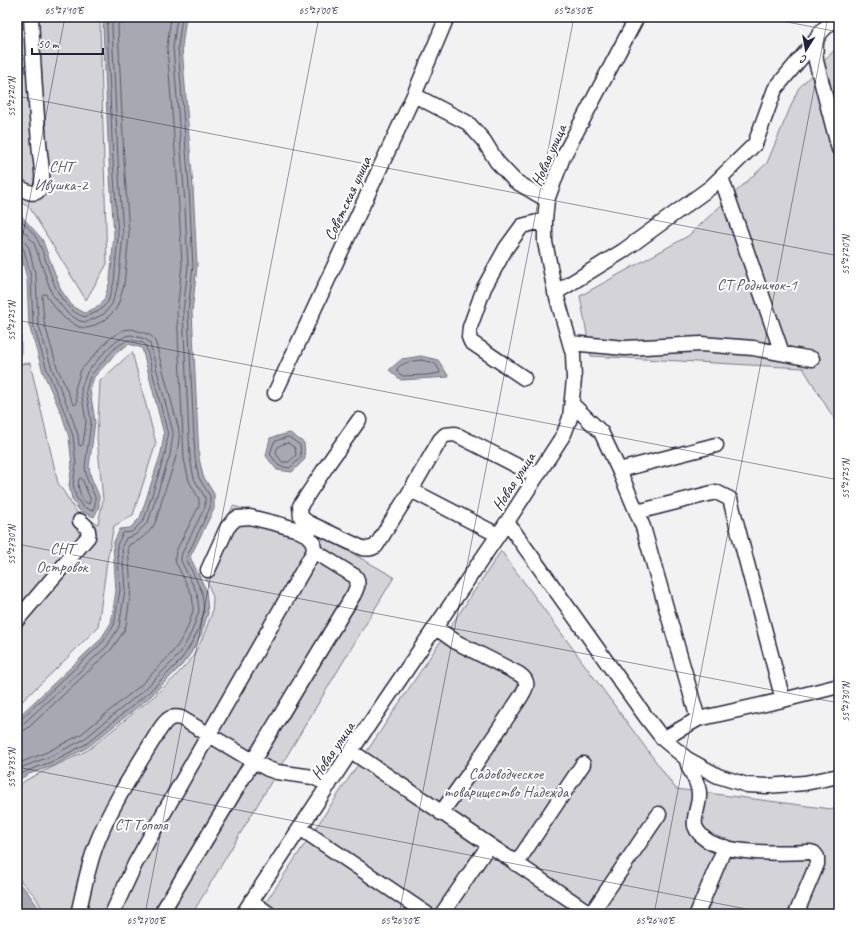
<svg xmlns="http://www.w3.org/2000/svg" width="856" height="931" font-family="Caveat,sans-serif">
<style>
.green{fill:#d3d3d8;stroke:#7a7a8a}
.water{fill:#a8a8b2;stroke:#727282}
.lines{fill:none;stroke-linecap:round;stroke-linejoin:round}
.shore{stroke:#58586b;stroke-width:1}
.minor-casing{stroke:#22223b;stroke-width:17}
.minor{stroke:#fff;stroke-width:14}
.ticks{fill:none;stroke:#22223b;stroke-width:1;stroke-opacity:0.45}
.labels{text-anchor:middle;stroke-width:4;stroke-linejoin:round;paint-order:stroke}
.street-label{font-size:16px;fill:#22223b;stroke:#fff}
.park-label{font-size:16px;fill:#57576a;stroke:#fff}
.neatline{fill:none;stroke:#22223b;stroke-width:1.5}
.ticks-label{font-size:10px;text-anchor:middle;fill:#22223b}
</style>
<rect width="100%" height="100%" fill="#f2f2f3"/>
<filter id="ink" filterUnits="userSpaceOnUse"><feTurbulence type="fractalNoise" baseFrequency=".025" numOctaves="2"/><feDisplacementMap in="SourceGraphic" scale="8" xChannelSelector="R" yChannelSelector="G"/><feConvolveMatrix kernelMatrix="1 2 1 2 8 2 1 2 1" color-interpolation-filters="sRGB"/></filter>
<g filter="url(#ink)">
<path class="green" d="M17,17H101L100,24L107,264L86,300L30,208L17,200Z
M839,45V427L803,368L591,356L580,296L688,236L767,163L798,89Z
M17,272L20,276L21,354L17,355Z
M132,352L156,443L133,515L114,526L107,561L98,627L56,669L17,706V364L30,363L58,483L78,514L98,524L103,500L97,438L100,381Z
M233,506L304,526L394,577L192,914H45L35,896L17,877V787L26,780L88,750L153,697L175,677L192,658L202,639L212,613L213,597L203,571Z
M501,551L676,789L839,810V914H258Z"/>
<path class="water" d="M104,17H186L182,47L193,188L197,266L192,312L199,458L203,476L214,494V509L190,557L206,590L208,613L201,635L191,653L182,665L151,696L88,747L53,766L29,774L18,780L17,781V718L100,640L111,623L116,591L113,544L120,529L130,528L140,518L161,453L164,434L142,348L129,344L118,351L94,377L90,390L95,422L89,467L91,477L99,496V507L94,517L79,510L72,499L69,485L72,465L69,437L62,415L43,372L29,325L27,278L20,251L17,246V211L42,239L61,290L73,307L85,313L97,307L104,300L110,281L114,235L109,161L103,26Z
M421,356L438,360L449,377L401,380L389,370L402,359Z
M290,433L304,443L305,459L292,472L277,470L266,456L270,438Z
M17,882L26,890L43,914H17Z"/>
<g class="lines">
<path class="shore" d="M17,216C23,222 36,235 39,243C50,267 55,308 85,317L99,311L108,302L114,282L118,235L113,161L107,26L108,17
M17,223L34,243L52,294L67,313L80,321L85,322L89,321L104,314L112,304L118,284L123,235L118,160L112,26L113,17
M17,239H21L24,241L29,248L36,277L38,323L52,369L70,412L78,435L79,445L81,446L83,444L86,422L81,389L87,372L112,344L126,336L131,335L145,339L148,341L150,344L173,432V435L170,455L148,522L135,535L126,538L122,546L125,590L119,627L107,646L24,723L21,725H17
M17,244L21,245L24,250L31,277L33,324L47,370L65,413L73,436L76,465L73,484L76,497L82,506L92,511L95,506V497L87,479L85,467L91,422L86,390L90,376L115,348L127,340H130L143,343L146,346L168,435L165,454L144,520L132,532L123,533L117,545L120,590L114,625L103,642L21,719L17,720
M421,360L435,363L440,371V373L427,375L403,376L396,371C400,362 412,361 421,360Z
M288,437L290,438L300,445L301,457L290,468L279,466L270,454L274,442Z
M288,443L295,448L296,455L289,462H282L276,454C277,445 279,445 288,443Z
M81,478L82,479L90,498V502L89,504C80,501 77,488 79,479Z
M17,731H23L28,728L111,650L124,631L126,625L131,590L128,547L130,544C139,542 149,533 154,525C158,517 160,507 162,499C168,480 181,450 179,430L156,344L154,339L150,335L132,329L123,330L110,338L81,370L75,389L77,403L75,405L73,404L57,367L44,322L42,295L44,294H46L49,300L64,318L79,327L86,328L91,327L105,320L115,310L118,305L124,285L129,234L124,160L118,27L119,17
M17,764L47,752L80,735L141,685L170,655L178,645L187,629L193,611V603L192,595L176,563L175,557L176,551L199,506V499L189,481L184,459L177,312L182,265L178,189L167,47L171,17
M17,770L25,766L49,757L83,740L145,689L175,659L183,649L192,631L199,611L197,593L181,561V557L182,553L205,507V497L194,479L190,458L183,312L188,266L184,189L173,47L177,17
M17,776L27,771L51,762L86,744L148,693L179,662L187,651L197,633L204,612L202,592L190,567L186,558L210,508V496L199,478L195,458L188,312L193,266L189,188L178,47L182,17"/>
<g class="minor-casing">
<path id="minor" d="M837,17C818,35 814,33 816,61L839,149
M414,95L468,123L484,141L497,162L515,181L547,200
M721,177L782,353
M17,186C23,189 33,197 39,190C45,183 41,163 40,154C36,108 33,63 31,17
M555,293L623,251L711,187L755,144L775,89L816,40
M570,343L625,348L701,344L753,348L812,359
M524,378L471,342L469,337L470,327L484,288L506,248L522,226L545,220
M275,393L414,95L447,17
M572,404L601,432L619,470L643,527L698,719
M359,420L330,461L300,506L301,517L307,522L362,548C368,549 371,549 376,546L411,490L440,440L445,435L455,434L537,476
M619,470L716,445
M411,490L498,535
M637,512L716,492L730,499L783,700
M507,522L646,717L663,739L687,759L718,776L747,785L767,786L805,783L839,776
M17,620L88,537C90,529 85,525 80,521
M435,627L456,642L519,674C531,682 526,688 520,698L473,768L441,813
M663,739L698,719L783,700L839,686
M351,751L591,914
M687,759C687,768 694,775 697,784C698,787 699,790 699,793C700,805 693,815 695,826C696,829 698,832 700,834C716,856 784,853 810,852L814,853L817,857V864L796,914
M300,828L427,914
M516,864L583,764
M251,901L269,914
M78,914C84,890 88,864 98,840C113,802 137,767 158,732C165,722 168,715 181,718L253,761L268,769L277,772L313,777L329,785
M112,914L135,864L154,830L314,551L313,542L307,535L295,529L278,524L250,517L237,518L232,522L227,528L208,570
M161,914L253,761L354,594C357,587 359,584 356,577L314,551
M243,914L351,751L507,522L564,434L570,418L574,379L573,354L554,287L545,242V220L547,200L563,157L637,17
M442,914L489,845
M591,914L659,814
M697,914L725,847"/>
</g>
<use href="#minor" class="minor"/>
</g>
</g>
<path class="ticks" d="M761,17L839,32M17,96L839,256M17,265L65,17M17,320L839,480M17,544L839,703M17,767L772,914M145,914L319,17M399,914L574,17M654,914L828,17"/>
<g class="labels">
<g class="street-label">
<text transform="translate(548 155) rotate(-66)" y="6">Новая улица</text>
<text transform="translate(347 198) rotate(-65)" y="6">Советская улица</text>
<text transform="translate(513 481) rotate(-57)" y="6">Новая улица</text>
<text transform="translate(332 750) rotate(-56)" y="6">Новая улица</text>
</g>
<g class="park-label">
<text x="61" y="172">СНТ<tspan x="61" dy="18">Ивушка-2</tspan></text>
<text x="757" y="290">СТ Родничок-1</text>
<text x="62" y="554">СНТ<tspan x="62" dy="18">Островок</tspan></text>
<text x="506" y="779">Садоводческое<tspan x="506" dy="18">товарищество Надежда</tspan></text>
<text x="141" y="830">СТ Тополя</text>
</g>
</g>
<rect width="856" height="931" fill="none" stroke="#fff" stroke-width="44"/>
<g transform="translate(806 50) rotate(191)" stroke="#ffffff" stroke-width="3" paint-order="stroke">
<path d="M0-3L7 15L0 10L-7 15Z" fill="#22223b"/>
<text y="-6" font-size="11" font-weight="bold" text-anchor="middle" fill="#22223b">С</text>
</g>
<path d="M32 48v6h71v-6" fill="none" stroke="#22223b" stroke-width="2"/>
<text x="38" y="48" font-size="12" fill="#22223b" stroke="#ffffff" stroke-width="3" paint-order="stroke">50 m</text>
<rect x="22" y="22" width="812" height="887" class="neatline"/>
<g class="ticks-label">
<text x="64" y="14">65°27'10"E</text>
<text x="318" y="14">65°27'00"E</text>
<text x="573" y="14">65°26'50"E</text>
<text transform="translate(11 97) rotate(-90)" y="4">55°27'20"N</text>
<text transform="translate(845 255) rotate(-90)" y="4">55°27'20"N</text>
<text transform="translate(11 321) rotate(-90)" y="4">55°27'25"N</text>
<text transform="translate(845 479) rotate(-90)" y="4">55°27'25"N</text>
<text transform="translate(11 545) rotate(-90)" y="4">55°27'30"N</text>
<text transform="translate(845 702) rotate(-90)" y="4">55°27'30"N</text>
<text transform="translate(11 768) rotate(-90)" y="4">55°27'35"N</text>
<text x="146" y="924">65°27'00"E</text>
<text x="400" y="924">65°26'50"E</text>
<text x="655" y="924">65°26'40"E</text>
</g>
</svg>
